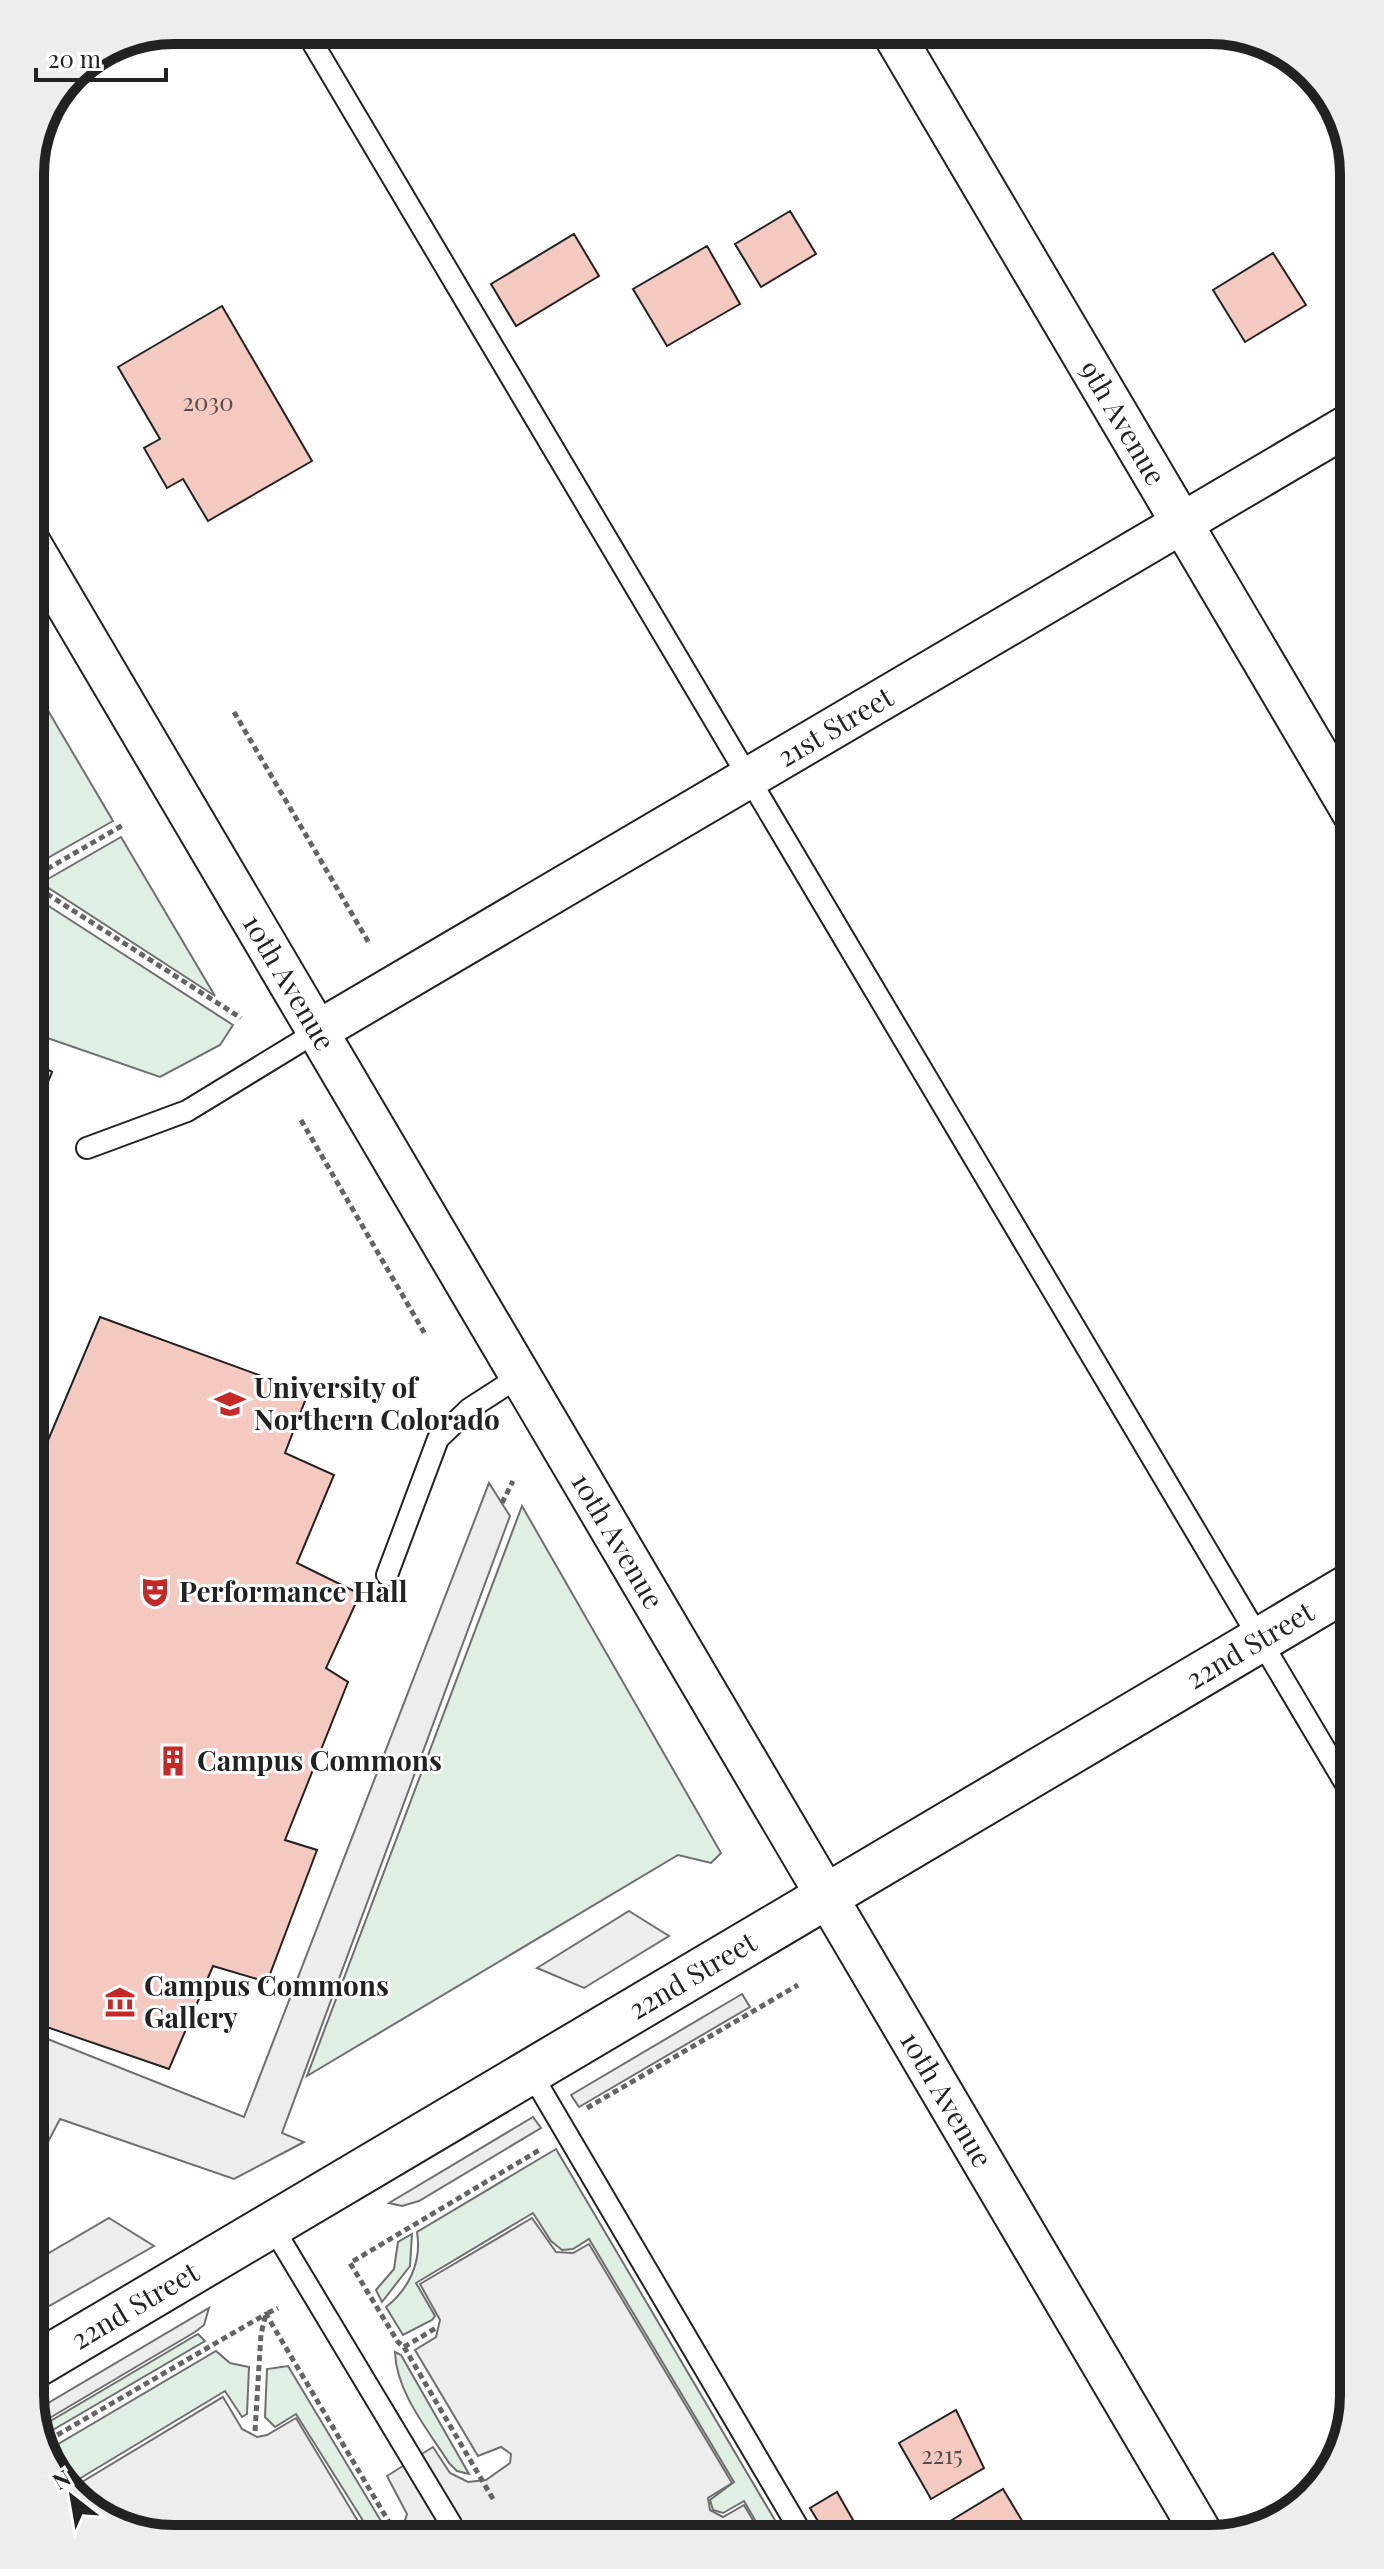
<svg xmlns="http://www.w3.org/2000/svg" width="1384" height="2569" font-family="'Playfair Display',serif">
<style>
.green{fill:#e0efe3;stroke:#6f6f6f;stroke-width:2}
.parking{fill:#ededed;stroke:#6f6f6f;stroke-width:2}
.building{fill:#f3c9c0;stroke:#222;stroke-width:2}
.lines{fill:none;stroke-linecap:round;stroke-linejoin:round}
.lane-casing{stroke:#222;stroke-width:24}
.street-casing{stroke:#222;stroke-width:44}
.secondary-casing{stroke:#222;stroke-width:48}
.path{stroke:#646464;stroke-width:5;stroke-dasharray:6 4;stroke-linecap:butt}
.lane{stroke:#fff;stroke-width:20}
.street{stroke:#fff;stroke-width:40}
.secondary{stroke:#fff;stroke-width:44}
.labels{text-anchor:middle;stroke-width:6;stroke-linejoin:round;paint-order:stroke}
.number-label{font-size:24px;fill:#564c4a}
.street-label{font-size:28px;fill:#222;stroke:#fff}
.poi-label{font-size:28px;font-weight:bold;fill:#222;stroke:#fff;text-anchor:start}
.rim{fill:none;stroke:#222;stroke-width:10}
</style>
<rect width="100%" height="100%" fill="#fff"/>
<path class="green" d="M30,680L113,821L30,868Z
M121,837L215,996L41,883Z
M30,894L233,1025L220,1045L160,1077L30,1032Z
M522,1506L721,1853L711,1863L678,1855L307,2076Z
M556,2149L786,2539H766L744,2501L723,2513L713,2510L710,2500L734,2482L589,2239L573,2249L562,2250L551,2241L533,2213L416,2283L435,2316L432,2320L403,2335L386,2307C409,2289 422,2262 417,2232Z
M412,2234L410,2266L382,2302L376,2290L394,2269L398,2242Z
M198,2334L205,2341L39,2438L37,2429Z
M216,2351L230,2363L249,2367L247,2414L242,2417L225,2391L69,2485L43,2453Z
M395,2352L401,2355L469,2474L457,2471L449,2463C428,2430 396,2392 395,2352Z
M288,2366L390,2536L350,2539L367,2527L296,2414L275,2427L265,2417L267,2369Z"/>
<path class="parking" d="M489,1483L510,1516L282,2133L304,2142L234,2179L60,2119L30,2176V2032L244,2117Z
M629,1911L669,1936L584,1988L537,1968Z
M742,1994L750,2007L579,2107L571,2095Z
M533,2117L541,2128L419,2201L402,2206L389,2203Z
M109,2218L154,2246L30,2317V2264Z
M532,2218L556,2252L573,2253L589,2244L732,2483L708,2498L710,2510L723,2517L744,2505L764,2539H392L401,2533L407,2514L387,2476L433,2447L450,2473L468,2482L486,2480L510,2463L511,2454L501,2447L478,2456L415,2350L436,2337L440,2320L420,2284Z
M209,2308L204,2325L195,2332L36,2426L33,2412Z
M223,2397L242,2429L257,2437L267,2435L296,2418L362,2528L346,2539H165L93,2515L72,2488Z"/>
<path class="building" d="M790,211L816,254L761,287L735,244Z
M574,234L599,276L516,326L491,284Z
M707,246L740,304L667,346L633,289Z
M1273,253L1306,305L1245,342L1213,290Z
M222,306L312,461L208,521L183,479L167,488L144,448L160,439L118,367Z
M30,1035L38,1038L32,1060L52,1072L30,1127Z
M30,1294L46,1301L30,1345Z
M100,1317L308,1393L285,1453L334,1475L297,1563L360,1594L326,1668L348,1682L285,1840L317,1850L267,1982L213,1966L169,2069L41,2025L30,2031V1483Z
M956,2410L984,2468L931,2499L899,2443Z
M1003,2489L1024,2524L1018,2527L1025,2539H957L947,2523Z
M837,2492L853,2520L827,2536L810,2508Z"/>
<g class="lines">
<g class="lane-casing">
<path id="lane" d="M305,30L1354,1798
M87,1148L187,1111L318,1031
M387,1575L438,1439L469,1409L520,1376
M531,2073L805,2539
M272,2226L451,2524"/>
</g>
<g class="street-casing">
<g id="street">
<path id="s1" d="M891,30L1354,815"/>
<path id="s2" d="M30,543L1205,2539"/>
<path id="s3" d="M318,1031L1354,422"/>
</g>
</g>
<g class="secondary-casing">
<g id="secondary">
<path id="s4" d="M30,2368L1354,1584"/>
</g>
</g>
<path class="path" d="M234,712L369,943
M30,879L123,825
M30,883L241,1018
M301,1120L425,1334
M502,1503L513,1481
M587,2108L798,1985
M404,2347L436,2328
M255,2431L261,2334L266,2314L278,2308
M40,2445L266,2314L393,2529
M493,2499L404,2347L398,2342L350,2263L541,2149"/>
<use href="#lane" class="lane"/>
<use href="#street" class="street"/>
<use href="#secondary" class="secondary"/>
</g>
<defs>
<g id="university-bare" transform="scale(2.4)"><path d="M0-5L7-2L0 1L-7-2ZM-4 1L0 2.5L4 1V4Q0 6-4 4Z" fill="#c62828" stroke="#fff" stroke-width="2.5" paint-order="stroke"/></g>
<g id="theatre-bare" transform="scale(2.4)"><path d="M-5-5.5Q0-4 5-5.5V0Q5 5 0 6Q-5 5-5 0ZM-3.3-2.5H-1v1.5H-3.3ZM1-2.5H3.3v1.5H1ZM-2.8 1Q0 5.5 2.8 1Z" fill="#c62828" stroke="#fff" stroke-width="2.5" paint-order="stroke"/></g>
<g id="building-bare" transform="scale(2.4)"><path d="M-4-6H4V6H1V3H-1V6H-4ZM-2.5-4.3h1.7v1.8h-1.7ZM.8-4.3h1.7v1.8H.8ZM-2.5-1h1.7V.8h-1.7ZM.8-1h1.7V.8H.8Z" fill="#c62828" stroke="#fff" stroke-width="2.5" paint-order="stroke"/></g>
<g id="museum-bare" transform="scale(2.4)"><path d="M0-6L6-3V-2H-6V-3ZM-5-1h2V3h-2ZM-1-1h2V3h-2ZM3-1h2V3H3ZM-6 4H6V6H-6Z" fill="#c62828" stroke="#fff" stroke-width="2.5" paint-order="stroke"/></g>
</defs>
<g fill-rule="evenodd">
<use href="#university-bare" x="230" y="1404"/>
<use href="#theatre-bare" x="155" y="1592"/>
<use href="#building-bare" x="173" y="1761"/>
<use href="#museum-bare" x="120" y="2002"/>
</g>
<g class="labels">
<g class="number-label">
<text x="208" y="411">2030</text>
<text x="942" y="2464">2215</text>
</g>
<g class="street-label">
<text dy="10" stroke="none"><textPath href="#s1" startOffset="456">9th Avenue</textPath></text>
<text dy="10" stroke="none"><textPath href="#s3" startOffset="600">21st Street</textPath></text>
<text dy="10" stroke="none"><textPath href="#s2" startOffset="510">10th Avenue</textPath></text>
<text dy="10" stroke="none"><textPath href="#s2" startOffset="1158">10th Avenue</textPath></text>
<text dy="10" stroke="none"><textPath href="#s4" startOffset="1418">22nd Street</textPath></text>
<text dy="10" stroke="none"><textPath href="#s4" startOffset="770">22nd Street</textPath></text>
<text dy="10" stroke="none"><textPath href="#s2" startOffset="1806">10th Avenue</textPath></text>
<text dy="10" stroke="none"><textPath href="#s4" startOffset="122">22nd Street</textPath></text>
</g>
<g class="poi-label">
<text x="254" y="1398">University of<tspan x="254" dy="32">Northern Colorado</tspan></text>
<text x="179" y="1602">Performance Hall</text>
<text x="197" y="1771">Campus Commons</text>
<text x="144" y="1996">Campus Commons<tspan x="144" dy="32">Gallery</tspan></text>
</g>
</g>
<path d="M0 0H1384V2569H0ZM174 44H1210A130 130 0 0 1 1340 174V2395A130 130 0 0 1 1210 2525H174A130 130 0 0 1 44 2395V174A130 130 0 0 1 174 44Z" fill="#ededed" fill-rule="evenodd"/>
<path class="rim" d="M174 44H1210A130 130 0 0 1 1340 174V2395A130 130 0 0 1 1210 2525H174A130 130 0 0 1 44 2395V174A130 130 0 0 1 174 44Z"/>
<g transform="translate(72 2497) rotate(329)" stroke="#ffffff" stroke-width="6" paint-order="stroke">
<path d="M0-6L14 30L0 20L-14 30Z" fill="#222222"/>
<text y="-12" font-size="22" font-weight="bold" text-anchor="middle" fill="#222222">N</text>
</g>
<path d="M36 68v12h130v-12" fill="none" stroke="#222222" stroke-width="4"/>
<text x="48" y="68" font-size="24" fill="#222222" stroke="#ffffff" stroke-width="6" paint-order="stroke">20 m</text>
</svg>
